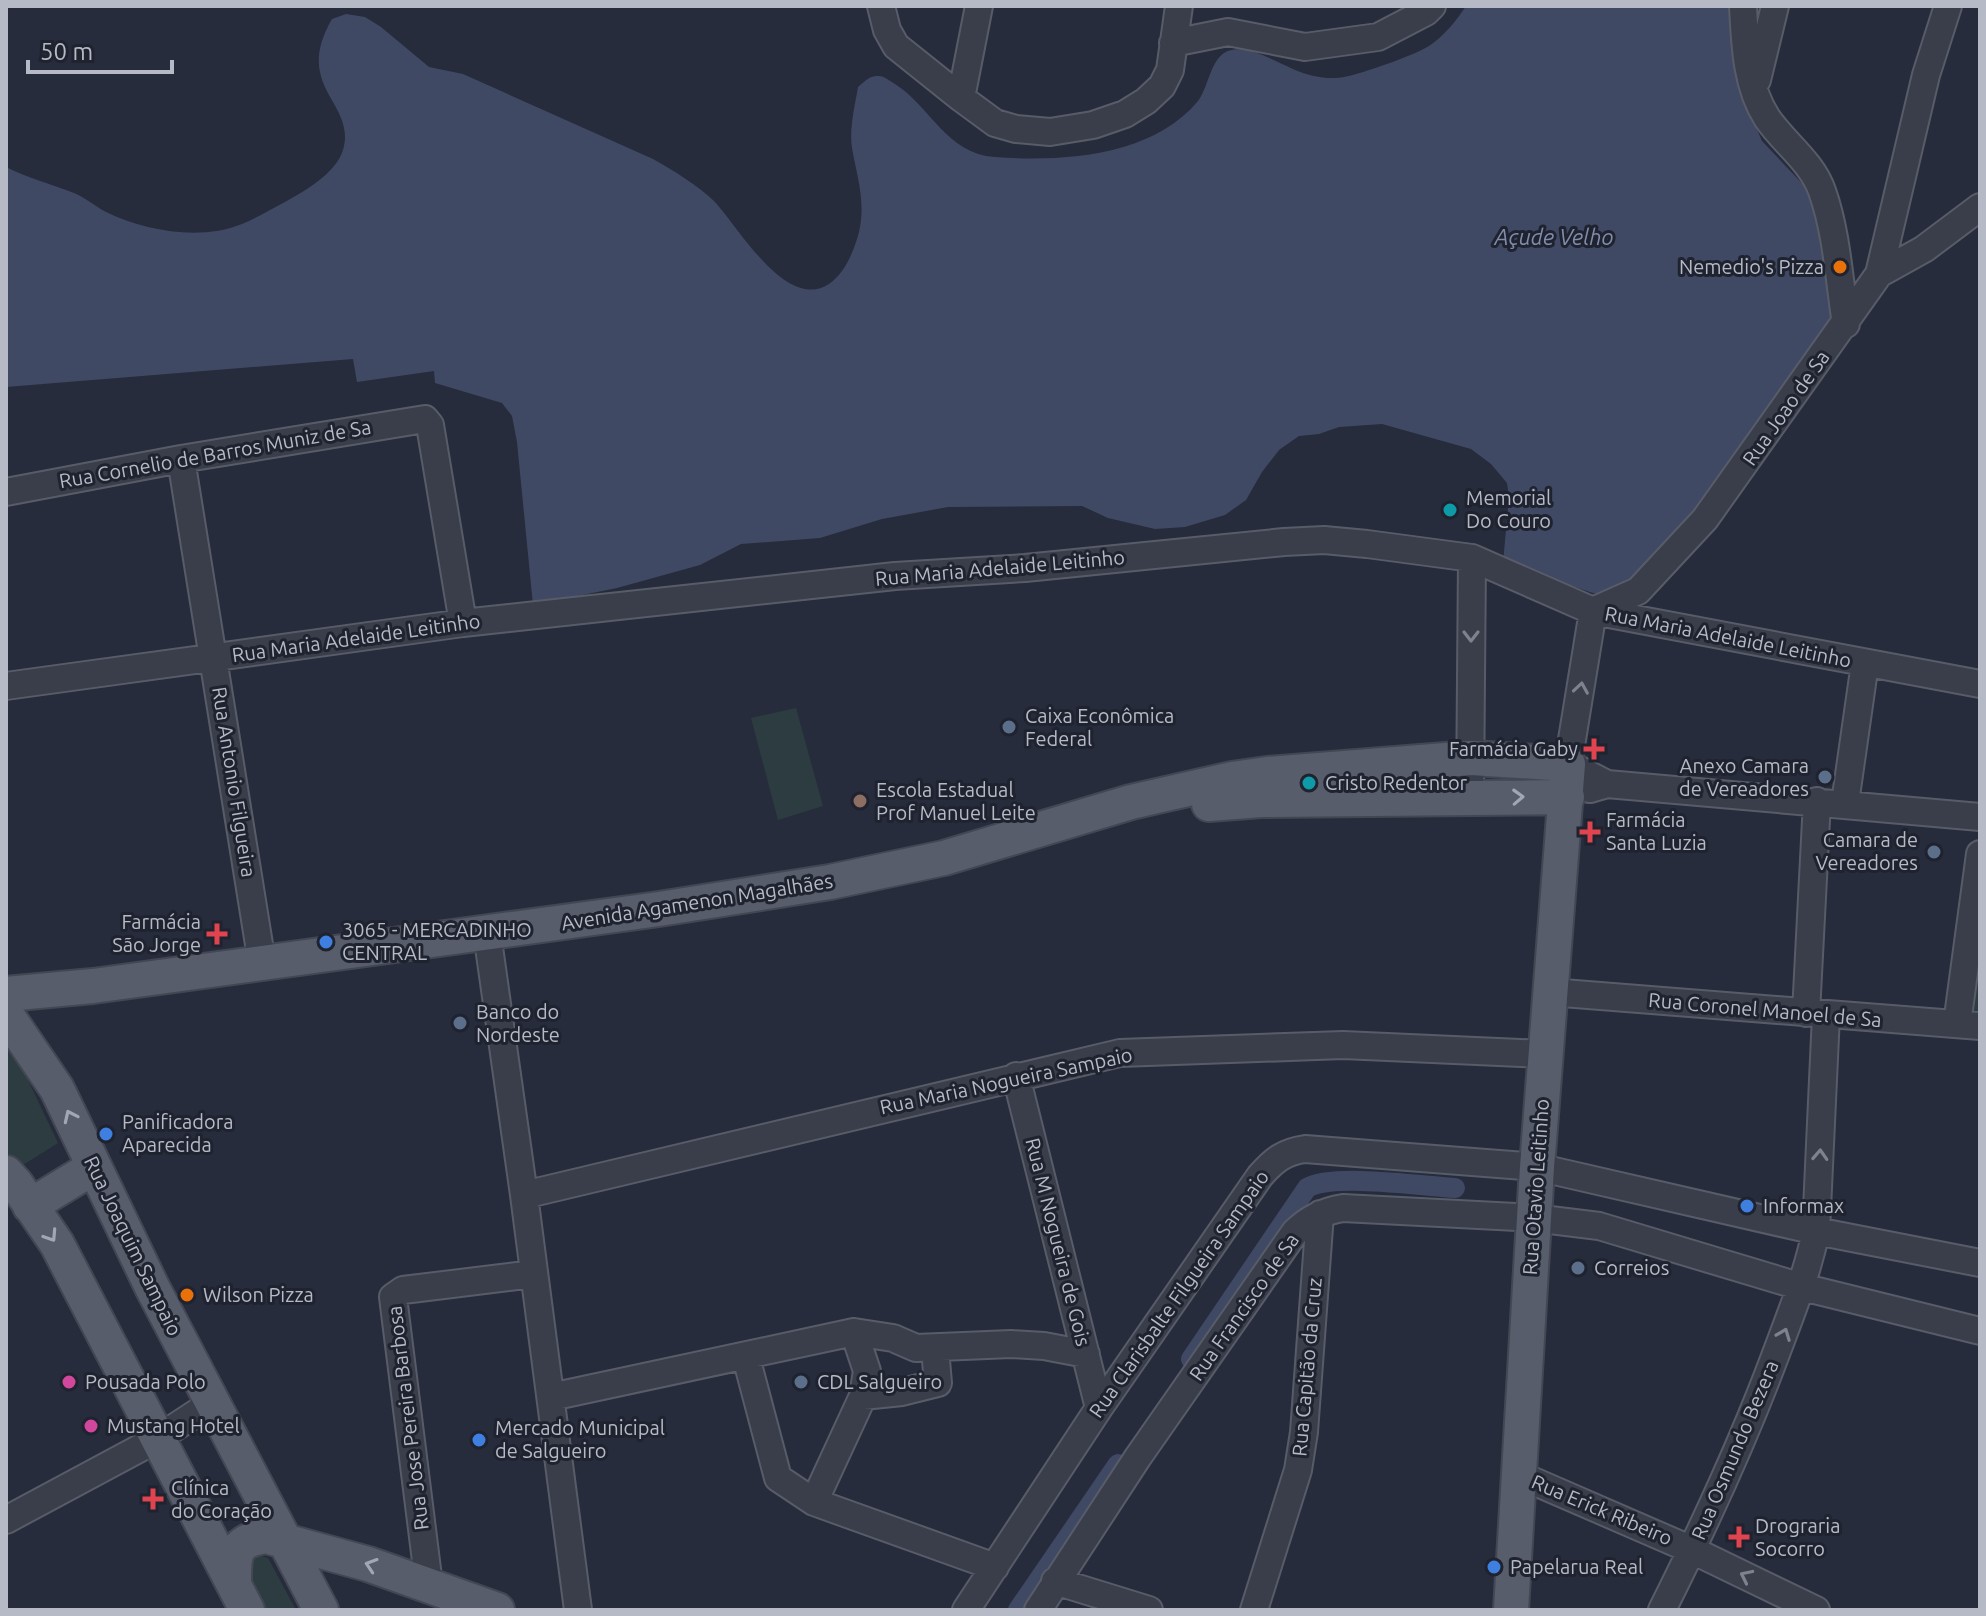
<svg xmlns="http://www.w3.org/2000/svg" width="1986" height="1616" font-family="Ubuntu,sans-serif">
<style>
.green{fill:#2c3c40}
.water{fill:#404964}
.lines{fill:none;stroke-linecap:round;stroke-linejoin:round}
.canal{stroke:#404964;stroke-width:20}
.minor-casing{stroke:#585c69;stroke-width:30}
.major-casing{stroke:#434754;stroke-width:38}
.minor{stroke:#3a3e4b;stroke-width:26}
.major{stroke:#585d6b;stroke-width:34}
.oneway{stroke:#7e828f}
.oneway2{stroke:#a3a7b4}
.food-dot{fill:#e8710a;stroke:#1f2330;stroke-width:3}
.culture-dot{fill:#0f9aa8;stroke:#1f2330;stroke-width:3}
.service-dot{fill:#5c6f8a;stroke:#1f2330;stroke-width:3}
.health-dot{fill:#e0444e;stroke:#1f2330;stroke-width:3}
.education-dot{fill:#8d6e63;stroke:#1f2330;stroke-width:3}
.shop-dot{fill:#3f7fe0;stroke:#1f2330;stroke-width:3}
.hotel-dot{fill:#d1479c;stroke:#1f2330;stroke-width:3}
.labels{text-anchor:middle;stroke-width:6;stroke-linejoin:round;paint-order:stroke}
.poi-label{font-size:20px;fill:#b6b9c6;stroke:#1f2330;text-anchor:start}
.street-label{font-size:20px;fill:#b6b9c6;stroke:#1f2330}
.water-label{font-size:22px;font-style:italic;fill:#818caa;stroke:#1f2330}
</style>
<rect width="100%" height="100%" fill="#262c3b"/>
<path class="green" d="M796,708L823,806L778,820L751,718Z
M1980,887V1015H1975L1967,1002Z
M6,1034L58,1143L23,1165L6,1152Z
M259,1555L268,1558L296,1610H257L240,1576L247,1559Z"/>
<path class="water" d="M1466,6H1737L1750,113L1762,141L1814,196L1833,296L1829,326L1755,433L1678,534L1643,572L1605,597L1503,563L1509,497L1507,483L1491,464L1471,449L1382,424L1339,427L1319,434L1299,436L1279,450L1262,472L1246,500L1225,515L1185,527L1155,529L1108,518L1082,506L948,507L882,519L820,538L741,544L700,565L617,588L533,605L517,442L512,416L502,403L435,383L434,371L357,382L353,359L6,387V167C28,178 51,184 74,193C86,198 95,206 106,212C146,231 200,241 242,224C257,218 271,209 285,202C305,191 336,173 343,150C357,102 292,88 332,19L346,14L365,17L381,27L429,67L463,74L653,159C674,171 696,184 714,201C737,225 786,312 829,284C845,273 854,251 859,232C866,202 857,177 852,148C849,129 855,105 858,87C865,81 870,75 879,76C884,76 890,81 895,84C930,106 947,154 995,157C1060,162 1152,157 1198,101C1209,87 1210,58 1228,51C1253,42 1288,72 1314,76C1322,78 1335,79 1344,77C1361,74 1415,55 1429,46C1443,37 1457,20 1466,6Z"/>
<g class="lines">
<path class="canal" d="M1191,1359L1307,1188C1333,1173 1422,1186 1455,1188
M1018,1610L1118,1464"/>
<g class="minor-casing">
<path id="minor" d="M881,6L887,30L896,46L961,98L995,123L1016,129L1050,132L1093,125L1125,114L1146,101L1162,86L1170,70L1179,6
M1743,6C1745,43 1746,86 1767,118C1784,143 1812,162 1822,191C1837,233 1839,280 1846,324
M1173,43L1228,32L1305,47L1378,37L1426,12L1432,6
M1757,80L1775,6
M961,98L979,6
M1879,274L1926,75L1948,6
M181,459L262,963
M6,492L181,459L425,419L430,425L463,623
M6,686L463,623L895,576L1025,568L1284,542L1324,540L1367,544L1472,558L1593,611L1980,684
M1607,784L1568,764L1593,611L1638,591L1705,519L1879,274L1924,249L1980,207
M1590,789L1607,784L1980,817
M1470,798L1472,558
M1845,803L1865,663
M487,933L524,1195L1120,1053L1343,1045L1545,1054
M1550,992L1980,1026
M1806,1013L1817,801
M1957,1024L1980,854
M1016,1076L1099,1408
M524,1195L578,1610
M746,1357L778,1478L814,1502L995,1567
M863,1396L902,1392L938,1383L935,1349
M551,1397L854,1332L893,1338L916,1348L1011,1344L1044,1346L1086,1354
M1517,1474L1692,1550L1816,1610
M814,1502L863,1396L867,1371L854,1332
M6,1520L157,1439L212,1403
M1055,1581L1149,1610
M429,1585L393,1297L403,1290L533,1274
M966,1610L1099,1408L1260,1176C1274,1160 1284,1152 1305,1149L1537,1167L1816,1231L1980,1263
M1038,1610L1138,1457L1295,1232C1309,1218 1324,1211 1343,1208L1534,1218L1599,1226L1802,1287L1980,1331
M1254,1610L1298,1470L1304,1432L1320,1214
M1662,1610C1703,1528 1742,1444 1774,1359C1790,1316 1807,1275 1816,1231L1826,1015"/>
</g>
<g class="major-casing">
<path id="major" d="M1209,804L1261,800L1567,797
M6,994L93,986L659,909L830,882L944,858L1131,802L1232,779L1267,774L1471,758L1568,764L1537,1167L1511,1610
M6,1014L57,1089L152,1287L321,1610
M6,1173L16,1184L57,1244L247,1610
M30,1206L94,1167
M234,1584C234,1554 233,1541 266,1536L368,1564L497,1610"/>
</g>
<use href="#minor" class="minor"/>
<use href="#major" class="major"/>
</g>
<defs><path id="oneway-chevron" d="M-2-3.5L2.5 0L-2 3.5" fill="none" stroke-width="1.6" stroke-linecap="round" stroke-linejoin="round" transform="scale(2)"/></defs>
<g class="oneway">
<use href="#oneway-chevron" transform="translate(1471 636) rotate(90)"/>
<use href="#oneway-chevron" transform="translate(1581 688) rotate(-81)"/>
<use href="#oneway-chevron" transform="translate(1820 1155) rotate(-87)"/>
<use href="#oneway-chevron" transform="translate(1784 1334) rotate(-69)"/>
<use href="#oneway-chevron" transform="translate(1746 1576) rotate(-154)"/>
</g>
<g class="oneway2">
<use href="#oneway-chevron" transform="translate(1518 797) rotate(-2)"/>
<use href="#oneway-chevron" transform="translate(70 1116) rotate(-115)"/>
<use href="#oneway-chevron" transform="translate(51 1236) rotate(57)"/>
<use href="#oneway-chevron" transform="translate(371 1565) rotate(-162)"/>
</g>
<g class="food-dot">
<circle cx="1840" cy="267" r="8"/>
<circle cx="187" cy="1295" r="8"/>
</g>
<g class="culture-dot">
<circle cx="1450" cy="510" r="8"/>
<circle cx="1309" cy="783" r="8"/>
</g>
<g class="service-dot">
<circle cx="1009" cy="727" r="8"/>
<circle cx="1825" cy="777" r="8"/>
<circle cx="1934" cy="852" r="8"/>
<circle cx="460" cy="1023" r="8"/>
<circle cx="1578" cy="1268" r="8"/>
<circle cx="801" cy="1382" r="8"/>
</g>
<g class="health-dot">
<path d="M1590 737h8v8h8v8h-8v8h-8v-8h-8v-8h8z"/>
<path d="M1586 820h8v8h8v8h-8v8h-8v-8h-8v-8h8z"/>
<path d="M213 922h8v8h8v8h-8v8h-8v-8h-8v-8h8z"/>
<path d="M149 1487h8v8h8v8h-8v8h-8v-8h-8v-8h8z"/>
<path d="M1735 1525h8v8h8v8h-8v8h-8v-8h-8v-8h8z"/>
</g>
<circle class="education-dot" cx="860" cy="801" r="8"/>
<g class="shop-dot">
<circle cx="326" cy="942" r="8"/>
<circle cx="106" cy="1134" r="8"/>
<circle cx="1747" cy="1206" r="8"/>
<circle cx="479" cy="1440" r="8"/>
<circle cx="1494" cy="1567" r="8"/>
</g>
<g class="hotel-dot">
<circle cx="69" cy="1382" r="8"/>
<circle cx="91" cy="1426" r="8"/>
</g>
<g class="labels">
<g class="poi-label">
<text x="1824" y="274" text-anchor="end">Nemedio's Pizza</text>
<text x="1466" y="505">Memorial<tspan x="1466" dy="23">Do Couro</tspan></text>
<text x="1025" y="723">Caixa Econômica<tspan x="1025" dy="23">Federal</tspan></text>
<text x="1578" y="756" text-anchor="end">Farmácia Gaby</text>
<text x="1809" y="773" text-anchor="end">Anexo Camara<tspan x="1809" dy="23">de Vereadores</tspan></text>
<text x="1325" y="790">Cristo Redentor</text>
<text x="876" y="797">Escola Estadual<tspan x="876" dy="23">Prof Manuel Leite</tspan></text>
<text x="1606" y="827">Farmácia<tspan x="1606" dy="23">Santa Luzia</tspan></text>
<text x="1918" y="847" text-anchor="end">Camara de<tspan x="1918" dy="23">Vereadores</tspan></text>
<text x="201" y="929" text-anchor="end">Farmácia<tspan x="201" dy="23">São Jorge</tspan></text>
<text x="342" y="937">3065 - MERCADINHO<tspan x="342" dy="23">CENTRAL</tspan></text>
<text x="476" y="1019">Banco do<tspan x="476" dy="23">Nordeste</tspan></text>
<text x="122" y="1129">Panificadora<tspan x="122" dy="23">Aparecida</tspan></text>
<text x="1763" y="1213">Informax</text>
<text x="1594" y="1275">Correios</text>
<text x="203" y="1302">Wilson Pizza</text>
<text x="85" y="1389">Pousada Polo</text>
<text x="817" y="1389">CDL Salgueiro</text>
<text x="107" y="1433">Mustang Hotel</text>
<text x="495" y="1435">Mercado Municipal<tspan x="495" dy="23">de Salgueiro</tspan></text>
<text x="171" y="1495">Clínica<tspan x="171" dy="23">do Coração</tspan></text>
<text x="1755" y="1533">Drograria<tspan x="1755" dy="23">Socorro</tspan></text>
<text x="1510" y="1574">Papelarua Real</text>
</g>
<g class="street-label">
<text transform="translate(1786 408) rotate(-55)" y="7">Rua Joao de Sa</text>
<text transform="translate(215 454) rotate(-10)" y="7">Rua Cornelio de Barros Muniz de Sa</text>
<text transform="translate(1000 568) rotate(-5)" y="7">Rua Maria Adelaide Leitinho</text>
<text transform="translate(1728 637) rotate(11)" y="7">Rua Maria Adelaide Leitinho</text>
<text transform="translate(356 638) rotate(-8)" y="7">Rua Maria Adelaide Leitinho</text>
<text transform="translate(234 782) rotate(81)" y="7">Rua Antonio Filgueira</text>
<text transform="translate(697 902) rotate(-9)" y="7">Avenida Agamenon Magalhães</text>
<text transform="translate(1765 1010) rotate(5)" y="7">Rua Coronel Manoel de Sa</text>
<text transform="translate(1006 1081) rotate(-12)" y="7">Rua Maria Nogueira Sampaio</text>
<text transform="translate(1536 1187) rotate(-86)" y="7">Rua Otavio Leitinho</text>
<text transform="translate(1058 1242) rotate(76)" y="7">Rua M Nogueira de Gois</text>
<text transform="translate(133 1246) rotate(64)" y="7">Rua Joaquim Sampaio</text>
<text transform="translate(1179 1294) rotate(-55)" y="7">Rua Clarisbalte Filgueira Sampaio</text>
<text transform="translate(1244 1307) rotate(-55)" y="7">Rua Francisco de Sa</text>
<text transform="translate(1307 1367) rotate(-85)" y="7">Rua Capitão da Cruz</text>
<text transform="translate(408 1418) rotate(-97)" y="7">Rua Jose Pereira Barbosa</text>
<text transform="translate(1735 1450) rotate(-67)" y="7">Rua Osmundo Bezera</text>
<text transform="translate(1602 1510) rotate(23)" y="7">Rua Erick Ribeiro</text>
</g>
<g class="water-label">
<text x="1554" y="245">Açude Velho</text>
</g>
</g>
<rect width="1986" height="1616" fill="none" stroke="#b6b9c6" stroke-width="16"/>
<path d="M28 60v12h144v-12" fill="none" stroke="#b6b9c6" stroke-width="4"/>
<text x="40" y="60" font-size="24" fill="#b6b9c6" stroke="#1f2330" stroke-width="6" paint-order="stroke">50 m</text>
</svg>
